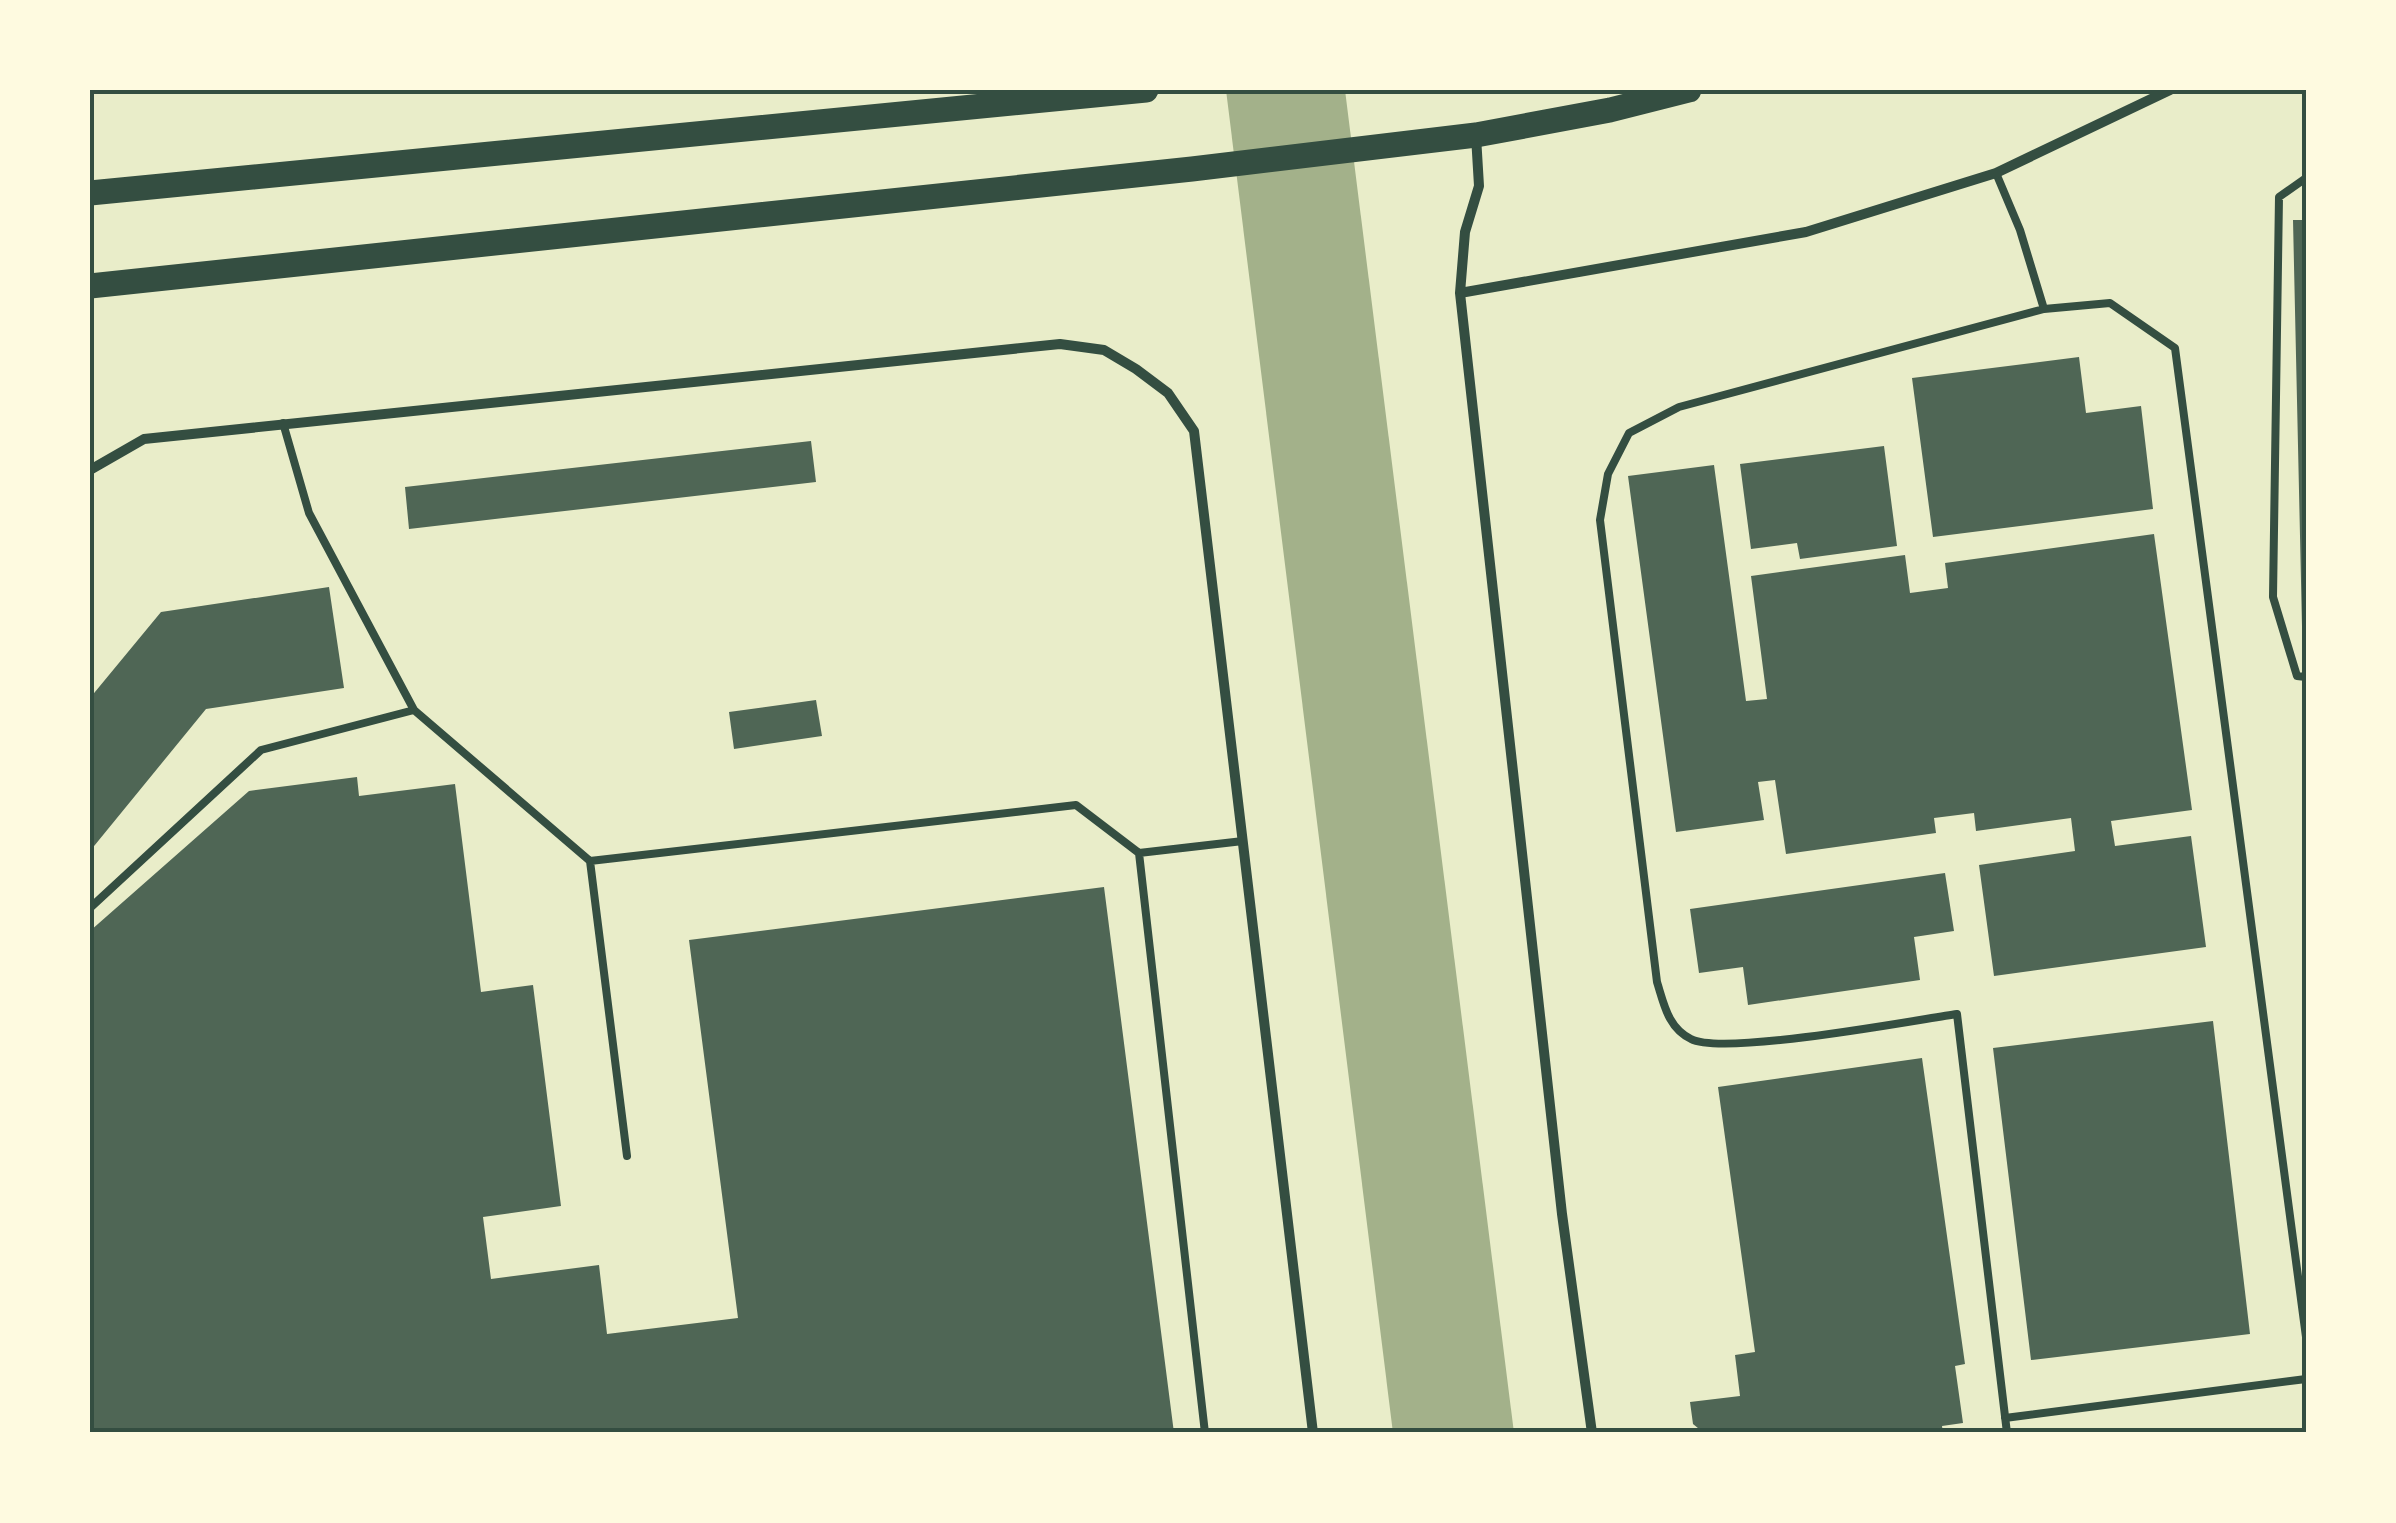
<svg xmlns="http://www.w3.org/2000/svg" width="2396" height="1523" font-family="Helvetica,sans-serif">
<style>
.water{fill:#a3b18a}
.building{fill:#4f6655}
.lines{fill:none;stroke-linecap:round;stroke-linejoin:round}
.service{stroke:#344e41;stroke-width:8}
.minor{stroke:#344e41;stroke-width:10}
.primary{stroke:#344e41;stroke-width:25}
.neatline{fill:none;stroke:#344e41;stroke-width:4}
</style>
<rect width="100%" height="100%" fill="#e9edc9"/>
<path class="water" d="M1226,90H1345L1514,1433H1393Z"/>
<path class="building" d="M2293,220H2306V625L2302,626Z
M2079,357L2086,413L2141,406L2153,509L1933,537L1912,378Z
M811,441L816,482L409,529L405,487Z
M1884,446L1897,546L1800,559L1797,543L1751,549L1740,464Z
M1714,465L1746,701L1767,699L1751,576L1905,555L1910,593L1948,588L1945,563L2154,534L2192,810L2111,821L2115,846L2191,836L2206,947L1994,976L1979,865L2075,851L2071,818L1976,831L1974,813L1934,818L1936,833L1786,854L1775,780L1758,782L1764,820L1676,832L1628,476Z
M329,587L344,688L206,709L90,851V698L161,612Z
M816,700L822,736L734,749L729,712Z
M357,777L359,796L455,784L481,992L533,985L561,1206L483,1217L491,1279L599,1265L607,1334L738,1318L689,940L1104,887L1174,1433H90V931L249,791Z
M1945,873L1954,931L1914,937L1920,980L1748,1005L1743,967L1699,973L1690,909Z
M2213,1021L2250,1334L2031,1360L1993,1048Z
M1922,1058L1965,1364L1955,1366L1963,1423L1942,1426L1943,1433H1704L1693,1424L1690,1402L1740,1396L1735,1355L1755,1352L1718,1087Z"/>
<g class="lines">
<path class="service" d="M1996,173L2020,230L2044,309
M2306,178L2279,197L2273,597L2297,676L2306,677
M283,423L309,513L414,710L590,861L627,1156
M1139,853L1205,1433
M590,861L1076,805L1139,853L1243,841
M90,908L261,750L414,710
M2005,1418L2306,1379
M2007,1433L1957,1014C1910,1021 1723,1056 1691,1039C1668,1028 1664,1004 1657,982L1600,520L1608,474L1629,433L1679,407L2044,309L2110,303L2175,348L2306,1337"/>
<path class="minor" d="M1476,136L1479,186L1465,232L1460,293L1562,1214L1592,1433
M1460,293L1806,232L1996,173L2170,90
M90,470L144,439L1060,344L1104,350L1136,369L1168,393L1194,431L1313,1433"/>
<path class="primary" d="M90,193L1146,90
M90,286L1192,169L1476,135L1610,110L1689,90"/>
</g>
<rect width="2396" height="1523" fill="none" stroke="#fefae0" stroke-width="185"/>
<rect x="92" y="92" width="2212" height="1338" class="neatline"/>
</svg>
